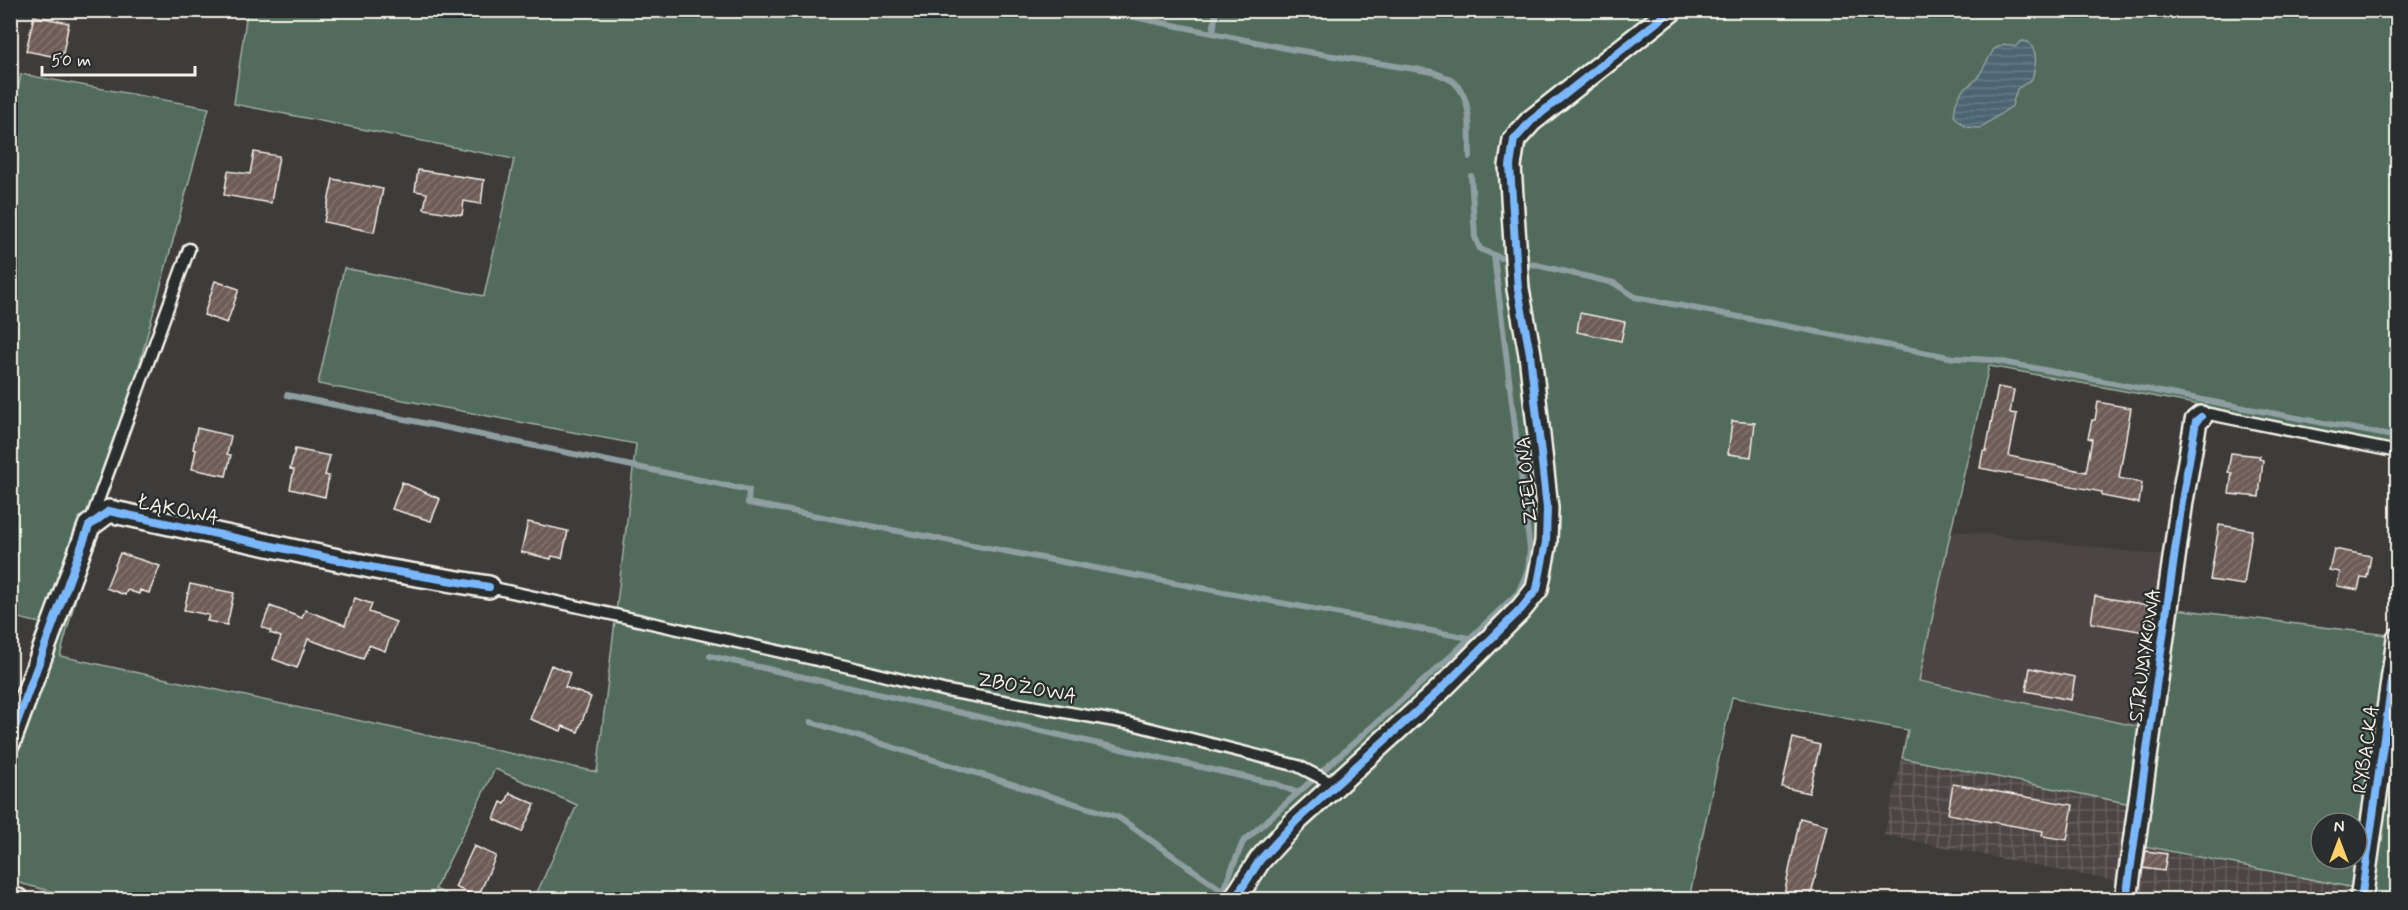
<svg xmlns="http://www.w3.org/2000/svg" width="2408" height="910" font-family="Mynerve,sans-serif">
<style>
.built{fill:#4c4544}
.industrial{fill:url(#industrial-grid)}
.green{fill:#516c5c;stroke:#a2aea2;stroke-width:1.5;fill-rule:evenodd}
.water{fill:url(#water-rules);stroke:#8f9ea0;stroke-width:1.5}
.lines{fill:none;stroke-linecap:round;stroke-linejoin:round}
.stream{stroke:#8f9ea0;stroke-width:6}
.building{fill:url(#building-hatch);stroke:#f4f1e8;stroke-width:1.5}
.lane-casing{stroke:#f4f1e8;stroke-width:15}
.street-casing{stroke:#f4f1e8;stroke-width:26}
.lane{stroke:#2a2d2e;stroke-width:10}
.street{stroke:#2a2d2e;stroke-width:21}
.cycleway-casing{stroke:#2a2d2e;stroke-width:11}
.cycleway{stroke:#7ab7fb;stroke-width:8}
.labels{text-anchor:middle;stroke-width:4.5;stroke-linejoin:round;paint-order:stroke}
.street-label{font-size:20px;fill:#f4f1e8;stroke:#2a2d2e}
</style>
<defs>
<pattern id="industrial-grid" width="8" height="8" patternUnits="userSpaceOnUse" patternTransform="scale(1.5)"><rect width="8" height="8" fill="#4c4544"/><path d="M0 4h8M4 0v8" fill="none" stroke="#66605f"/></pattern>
<pattern id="water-rules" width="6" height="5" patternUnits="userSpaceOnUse" patternTransform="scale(1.5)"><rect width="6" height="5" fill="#4b6670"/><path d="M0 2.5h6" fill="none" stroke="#667c84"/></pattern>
<pattern id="building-hatch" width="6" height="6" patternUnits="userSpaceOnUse" patternTransform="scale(1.5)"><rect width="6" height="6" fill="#6e5c59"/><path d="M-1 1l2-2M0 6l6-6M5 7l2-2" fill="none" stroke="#837471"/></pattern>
</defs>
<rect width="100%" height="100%" fill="#3e3b3b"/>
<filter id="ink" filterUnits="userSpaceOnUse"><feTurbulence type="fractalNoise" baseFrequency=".0167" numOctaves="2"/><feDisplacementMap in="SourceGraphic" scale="12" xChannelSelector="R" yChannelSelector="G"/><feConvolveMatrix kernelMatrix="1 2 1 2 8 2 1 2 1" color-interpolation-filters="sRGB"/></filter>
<g filter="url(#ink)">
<path class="built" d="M1951,530L2168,556L2141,727L1919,682Z"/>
<path class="industrial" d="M1902,758L2139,806L2128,884L1884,835Z
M2139,845L2355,888L2353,899L2132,900Z"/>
<path class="green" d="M247,11H2397V447L2195,404L1989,366L1951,530L1919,681L2141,727L2131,804L1902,758L1908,730L1732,697L1689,899H534L577,805L495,769L435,889L456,899L84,900L11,881V707L40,623L10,616V127L21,74L209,108L60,656L597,772L636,444L318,384L344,268L484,296L514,159L234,104Z
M2176,609L2388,635L2355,888L2139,845ZM2321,823H2357V859H2321Z
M2397,711V899H2372Z"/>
<path class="water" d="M2022,41L2028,42C2039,53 2036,64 2032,79L2017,89L2012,106L1980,128L1966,127L1954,116L1956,102L1962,91L1977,79L1994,49L2004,44L2015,47Z"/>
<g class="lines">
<path class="stream" d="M1100,10L1290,49L1433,72C1440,75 1449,78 1455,83C1473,100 1469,134 1470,157
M1213,33L1216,10
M1471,176L1475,237L1480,249L1501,258
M1528,263L1614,283L1635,297L1954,358L1992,360L2398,437
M287,395L749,490L748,503L1469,638
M710,656L1276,784L1298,793
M811,722L1118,817L1223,891
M1219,900L1243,842L1450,657L1518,593L1528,570L1530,549L1494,256"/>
</g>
<path class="building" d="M34,16L69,23L62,58L26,51Z
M254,152L279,156L271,203L224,195L228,171L250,174Z
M418,170L484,180L481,204L464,201L462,215L424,209L427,193L415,191Z
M333,179L383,189L374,232L324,222Z
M215,281L239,289L227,323L204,315Z
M1580,313L1625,322L1621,341L1577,332Z
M1998,387L2014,390L2010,413L2017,414L2009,456L2086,472L2092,439L2088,438L2092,420H2095L2098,402L2131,408L2119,478L2142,483L2139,503L2102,496V492L1980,468L1983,451H1986Z
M1732,421L1755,423L1751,457L1728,454Z
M197,428L231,436L227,454L231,455L226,476L192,469L196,450L193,449Z
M295,449L330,456L325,475L329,476L325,497L290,489L294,470L290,469Z
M2231,453L2260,456L2259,459L2263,460L2259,497L2229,494L2232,473L2228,472Z
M402,482L440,499L431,521L392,509Z
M528,522L568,531L562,558L552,556L551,559L521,552Z
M2219,525L2252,530L2244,585L2210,580Z
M2334,549L2371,556L2367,578L2361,577L2358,590L2337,586L2340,572L2329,570Z
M120,553L160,566L149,593L140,590L139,594L127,590L125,595L106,588Z
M190,584L234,593L227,625L207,621L209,615L184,610Z
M2095,596L2154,606L2151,633L2091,623Z
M355,598L372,604L369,612L396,622L385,651L369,645L363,659L308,639L297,668L273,659L281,637L270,633L271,631L262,627L270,606L302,618L305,610L345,625Z
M551,665L570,673L565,687L591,697L578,732L563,726L561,731L530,719Z
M2030,668L2075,677L2071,700L2026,691Z
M1793,738L1820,745L1809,793L1782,787Z
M1953,784L2073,805L2067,840L2042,836L2043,831L1948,814Z
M510,793L535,804L522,832L494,819L501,802L505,804Z
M1800,818L1827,825L1810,900H1783Z
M474,846L496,856L478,897L455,887Z
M2146,851L2167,854L2164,871L2143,868Z"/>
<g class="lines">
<g class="lane-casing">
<path id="lane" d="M2201,417L2209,414L2398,452
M91,520L189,249
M489,587L854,668L947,691L1132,724L1298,766L1335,785"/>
</g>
<g class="street-casing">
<path id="street" d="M10,741L89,526L109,511L380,569L489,587
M10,898L18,900
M1234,900L1260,860L1297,820L1438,692L1521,609L1537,589L1546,542L1547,508L1530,354L1518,289L1510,166L1514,140L1531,121L1672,10
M2126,900L2182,501L2196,421L2201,417
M2361,900L2398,639"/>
</g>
<use href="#lane" class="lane"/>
<use href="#street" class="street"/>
<g class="cycleway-casing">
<path id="cycleway" d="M10,741L89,526L109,511L380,569L489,587
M1234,900L1260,860L1297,820L1438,692L1521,609L1537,589L1546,542L1547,508L1530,354L1518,289L1510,166L1514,140L1531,121L1672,10
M2126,900L2182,501L2196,421L2201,417
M2361,900L2398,639"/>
</g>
<use href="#cycleway" class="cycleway"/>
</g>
</g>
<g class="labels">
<g class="street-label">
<text transform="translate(1526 480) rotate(-95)" y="7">ZIELONA</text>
<text transform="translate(178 509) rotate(12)" y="7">ŁĄKOWA</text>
<text transform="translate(2144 655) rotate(-82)" y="7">STRUMYKOWA</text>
<text transform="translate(1027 687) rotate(10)" y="7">ZBOŻOWA</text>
<text transform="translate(2365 749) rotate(-82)" y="7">RYBACKA</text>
</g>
</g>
<rect width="2408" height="910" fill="none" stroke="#2a2d2e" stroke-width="36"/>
<rect x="18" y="18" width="2372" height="874" fill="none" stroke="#f4f1e8" stroke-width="2" filter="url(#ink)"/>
<g transform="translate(2339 841)"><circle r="28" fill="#2a2d2e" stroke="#7b7b78" stroke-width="1.5"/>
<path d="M0-4.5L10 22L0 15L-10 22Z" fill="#ffd166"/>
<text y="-9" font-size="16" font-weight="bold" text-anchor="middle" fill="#f4f1e8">N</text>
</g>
<path d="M42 66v9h153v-9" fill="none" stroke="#f4f1e8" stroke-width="3"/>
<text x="51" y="66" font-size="18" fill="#f4f1e8" stroke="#2a2d2e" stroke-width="4.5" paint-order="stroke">50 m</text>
</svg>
